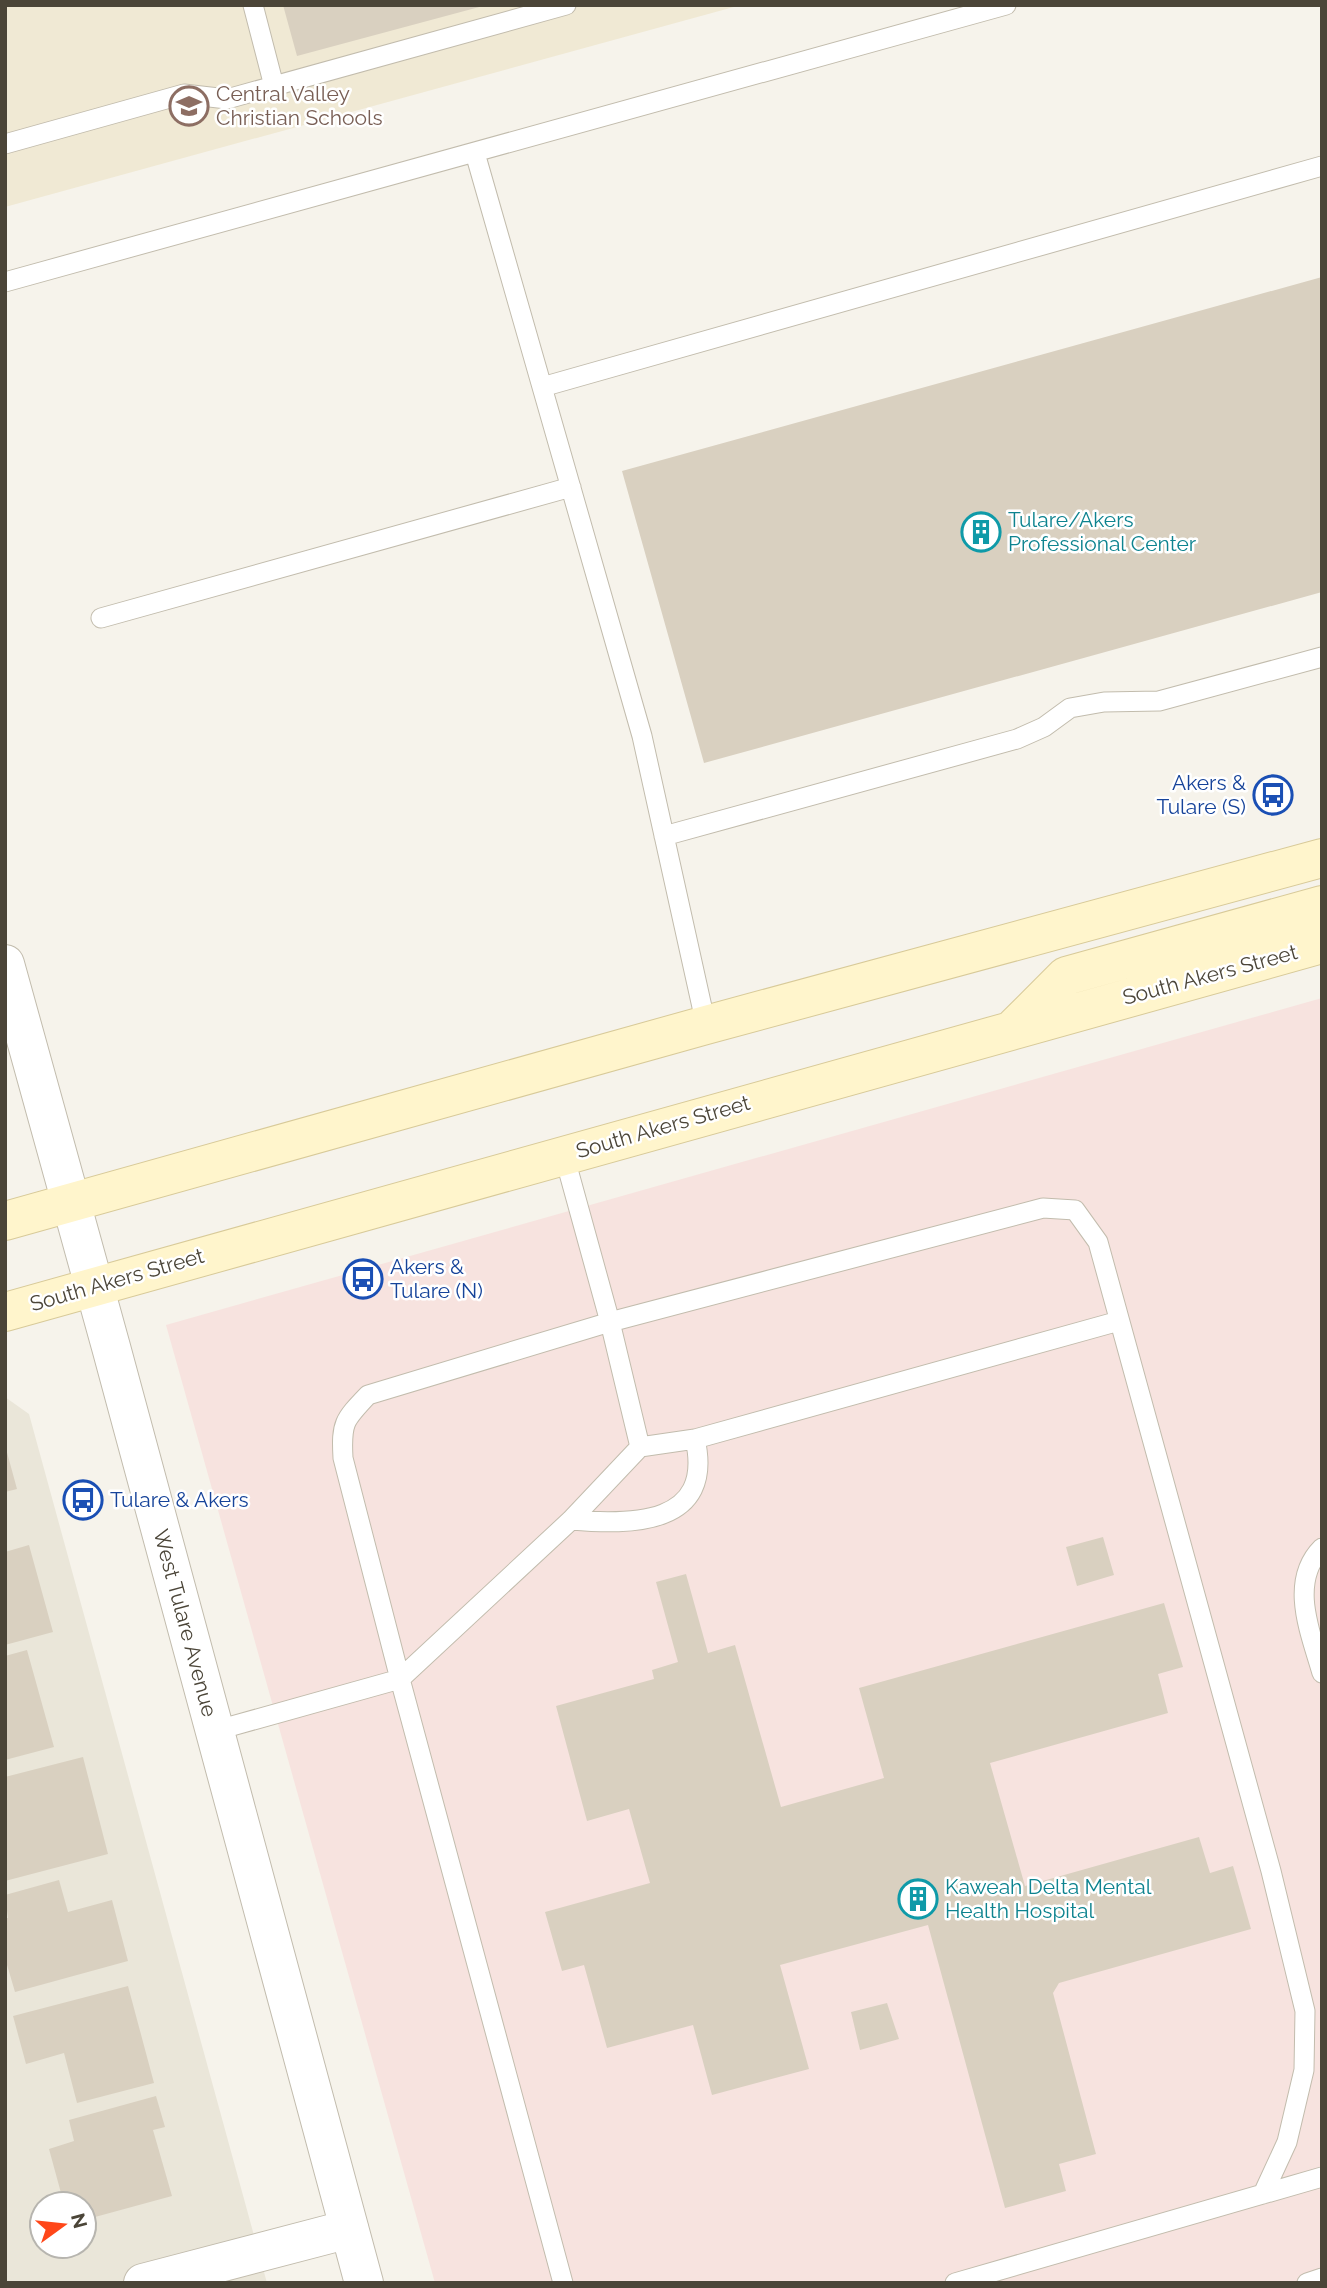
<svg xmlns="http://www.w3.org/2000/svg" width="1327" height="2288" font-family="Raleway,sans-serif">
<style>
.residential{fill:#eae6d9;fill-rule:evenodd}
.education{fill:#f0e9d4}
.medical{fill:#f7e3df}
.building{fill:#d9d0c0}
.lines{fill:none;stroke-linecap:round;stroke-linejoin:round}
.service-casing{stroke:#c2bcad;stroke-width:21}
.minor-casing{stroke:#c2bcad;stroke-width:40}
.tertiary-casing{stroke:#c2bcad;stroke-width:40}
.secondary-casing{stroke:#d8ca99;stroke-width:40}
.service{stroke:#fff;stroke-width:19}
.minor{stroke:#fff;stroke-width:38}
.tertiary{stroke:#fff;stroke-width:38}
.secondary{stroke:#fff5cc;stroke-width:38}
.labels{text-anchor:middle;stroke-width:5;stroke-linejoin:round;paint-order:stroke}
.education-label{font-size:21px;fill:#785e54;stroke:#fff;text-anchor:start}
.culture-label{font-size:21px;fill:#0d838f;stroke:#fff;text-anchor:start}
.transit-label{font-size:21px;fill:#164399;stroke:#fff;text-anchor:start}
.street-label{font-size:21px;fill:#4b4538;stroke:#fff}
</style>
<rect width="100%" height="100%" fill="#f6f3eb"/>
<path class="residential" d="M5,1397L29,1414L267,2283H5ZM42,2204H84V2246H42Z"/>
<path class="education" d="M5,5H741L5,207Z"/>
<path class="medical" d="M1322,998V2283H435L166,1325Z"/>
<path class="building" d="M283,5H483V6L297,56Z
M1322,277V592L704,763L622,471Z
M5,1445L17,1489L5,1492Z
M1103,1537L1114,1575L1077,1586L1066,1547Z
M29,1545L53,1632L5,1645V1552Z
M686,1574L708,1653L735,1645L781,1807L884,1778L859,1688L1164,1603L1183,1667L1158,1674L1168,1713L990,1763L1025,1886L1199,1837L1210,1873L1233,1866L1251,1929L1059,1983L1053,1993L1096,2154L1059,2164L1066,2191L1005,2208L928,1925L780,1965L809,2069L712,2095L693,2025L607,2048L584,1965L562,1971L545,1912L650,1883L629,1809L587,1821L556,1706L654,1679L652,1670L678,1662L656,1582Z
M27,1650L54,1747L5,1760V1656Z
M83,1757L108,1854L5,1881V1777Z
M59,1880L68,1912L112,1900L128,1961L15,1992L5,1958V1918H8L5,1895Z
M128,1986L154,2083L77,2103L64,2053L26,2064L13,2016Z
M887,2003L899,2039L860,2050L851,2012Z
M156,2096L165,2127L153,2130L172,2196L84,2220V2204H64L49,2149L74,2141L69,2120Z"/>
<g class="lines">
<g class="service-casing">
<path id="service" d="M253,5L274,86
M5,144L184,94L227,99L566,5
M475,153L642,736L706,1025
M5,282L1006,5
M542,387L1322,166
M101,618L571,487
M664,836L1017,739L1044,727L1070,708L1104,702L1159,701L1322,657
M640,1447L695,1439L1119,1321
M571,1520C631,1525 715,1526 695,1439
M1322,1548C1288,1582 1311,1634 1322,1673
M214,1731L400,1679L571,1520L640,1447L610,1322L564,1155
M563,2283L400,1679L343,1458C341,1423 344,1420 368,1395L610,1322L1043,1208L1075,1210L1098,1242L1271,1871L1305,2011L1304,2070L1287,2142L1263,2194
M955,2283L1322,2177
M1307,2283L1322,2278"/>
</g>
<g class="minor-casing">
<path id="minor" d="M143,2283L349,2229"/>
</g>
<g class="tertiary-casing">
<path id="tertiary" d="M5,964L111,1347L364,2283"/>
</g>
<g class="secondary-casing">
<path id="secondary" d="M1015,1027L1066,976L1322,905
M5,1221L706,1025L1322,858
M5,1312L1322,944"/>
</g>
<use href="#service" class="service"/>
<use href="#minor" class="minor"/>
<use href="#tertiary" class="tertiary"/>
<use href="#secondary" class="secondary"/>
</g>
<defs>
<g id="school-ring" transform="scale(2.0125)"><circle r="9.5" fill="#fff" stroke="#8d6e63" stroke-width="1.5"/><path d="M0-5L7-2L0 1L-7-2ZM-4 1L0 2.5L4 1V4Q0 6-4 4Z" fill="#8d6e63"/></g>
<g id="building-ring" transform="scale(2.0125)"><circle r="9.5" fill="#fff" stroke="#0f9aa8" stroke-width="1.5"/><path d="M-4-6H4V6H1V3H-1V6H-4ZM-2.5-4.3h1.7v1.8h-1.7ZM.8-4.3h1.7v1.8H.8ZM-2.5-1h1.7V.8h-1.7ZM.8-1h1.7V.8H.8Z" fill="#0f9aa8"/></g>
<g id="bus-ring" transform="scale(2.0125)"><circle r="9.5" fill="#fff" stroke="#1a4fb4" stroke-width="1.5"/><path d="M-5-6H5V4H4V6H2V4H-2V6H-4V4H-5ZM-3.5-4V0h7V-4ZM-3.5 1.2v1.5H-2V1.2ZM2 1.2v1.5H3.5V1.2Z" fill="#1a4fb4"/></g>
</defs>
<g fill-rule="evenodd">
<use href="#school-ring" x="189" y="106"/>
<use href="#building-ring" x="981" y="532"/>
<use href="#bus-ring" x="1273" y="795"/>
<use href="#bus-ring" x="363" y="1279"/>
<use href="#bus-ring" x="83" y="1500"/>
<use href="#building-ring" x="918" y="1899"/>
</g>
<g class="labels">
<g class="education-label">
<text x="216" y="101">Central Valley<tspan x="216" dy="24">Christian Schools</tspan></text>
</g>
<g class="culture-label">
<text x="1008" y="527">Tulare/Akers<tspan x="1008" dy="24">Professional Center</tspan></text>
<text x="945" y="1894">Kaweah Delta Mental<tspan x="945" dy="24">Health Hospital</tspan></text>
</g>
<g class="transit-label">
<text x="1246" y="790" text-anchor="end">Akers &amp;<tspan x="1246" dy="24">Tulare (S)</tspan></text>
<text x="390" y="1274">Akers &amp;<tspan x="390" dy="24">Tulare (N)</tspan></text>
<text x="110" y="1507">Tulare &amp; Akers</text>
</g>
<g class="street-label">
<text transform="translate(1210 975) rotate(-15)" y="7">South Akers Street</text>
<text transform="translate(663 1127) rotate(-16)" y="7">South Akers Street</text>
<text transform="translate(117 1280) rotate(-16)" y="7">South Akers Street</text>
<text transform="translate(185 1623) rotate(75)" y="7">West Tulare Avenue</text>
</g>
</g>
<rect width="1327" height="2288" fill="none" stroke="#4b4538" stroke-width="14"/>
<g transform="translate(63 2225) rotate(75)"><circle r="33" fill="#ffffff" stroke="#b7b5af" stroke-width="2"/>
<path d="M0-5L12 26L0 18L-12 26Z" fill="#ff4719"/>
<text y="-10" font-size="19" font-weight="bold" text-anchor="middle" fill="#4b4538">N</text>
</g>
</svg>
